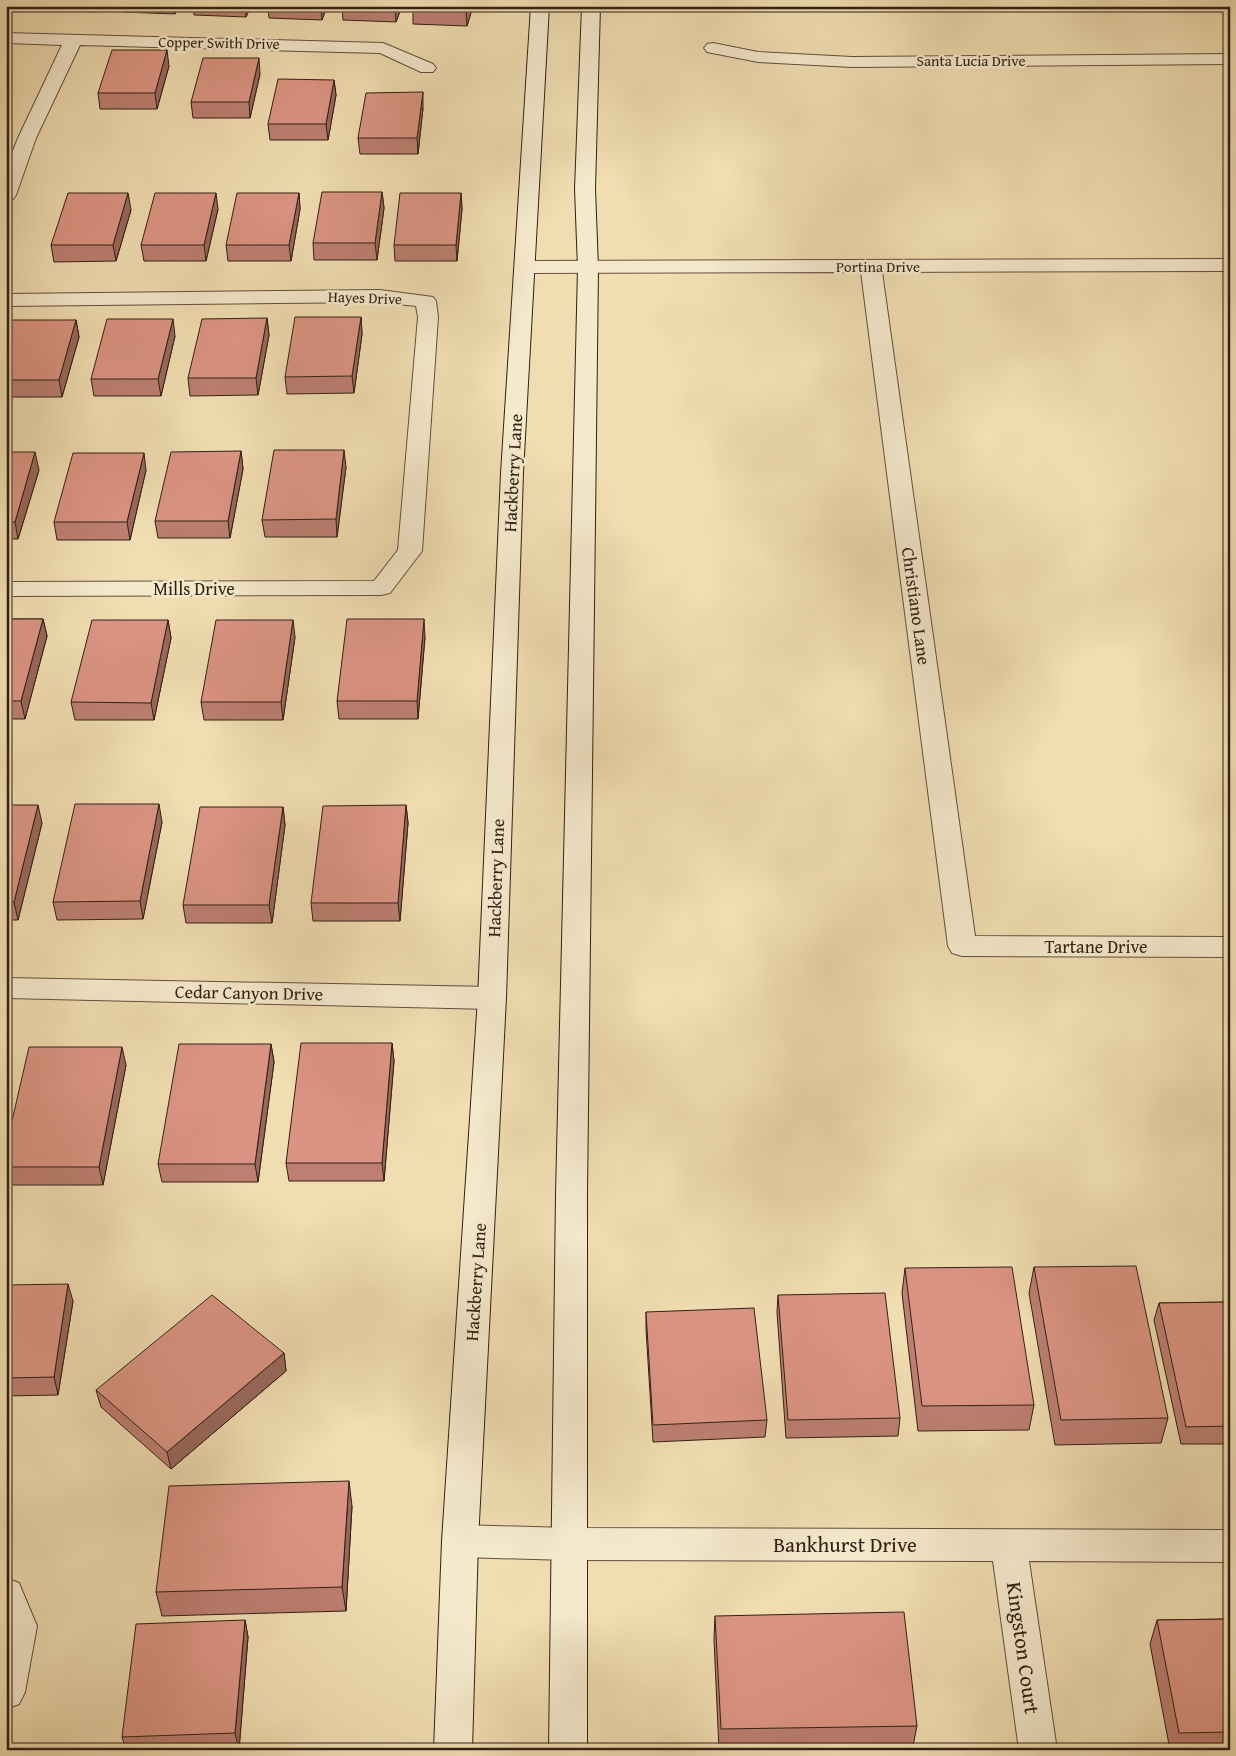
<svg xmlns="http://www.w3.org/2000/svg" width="1236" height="1756" font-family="'Gentium Book Plus',serif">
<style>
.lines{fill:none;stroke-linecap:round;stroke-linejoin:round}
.street-casing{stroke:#614f3c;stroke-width:2}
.secondary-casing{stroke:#312015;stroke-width:2}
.street{fill:#f5e9cc;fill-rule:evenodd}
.secondary{fill:#f5e9cc;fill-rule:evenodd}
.wall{fill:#bc7f71;stroke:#312015}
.shaded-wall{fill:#99685c;stroke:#312015}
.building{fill:#db9483;stroke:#312015}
.labels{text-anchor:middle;stroke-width:5;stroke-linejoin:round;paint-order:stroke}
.far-street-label{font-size:15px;fill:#312015;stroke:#f5e9cc}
.street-label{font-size:18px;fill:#312015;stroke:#f5e9cc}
.near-street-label{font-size:21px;fill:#312015;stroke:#f5e9cc}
</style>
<rect width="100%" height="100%" fill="#f0ddb1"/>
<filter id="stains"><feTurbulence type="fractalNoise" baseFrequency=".004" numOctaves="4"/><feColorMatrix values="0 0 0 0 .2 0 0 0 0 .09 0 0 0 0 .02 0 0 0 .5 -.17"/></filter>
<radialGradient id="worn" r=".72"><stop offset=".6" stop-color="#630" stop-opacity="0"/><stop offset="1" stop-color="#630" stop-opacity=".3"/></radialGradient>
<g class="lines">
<g class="street-casing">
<path id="street" d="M6,33L383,43L433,64L436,68L433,72H421L380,53L80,45L36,138L16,195L13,199L6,201V168L18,138L62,45L6,43Z
M713,43L758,52L852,57L1230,54V64L852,67L758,62L707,52L704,48L707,44Z
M1230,259V271L882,272L975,936L1230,937V957L962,956L952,953L948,946L861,272L526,273L519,271L516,267L519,263L526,261Z
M380,290L433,297L436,301L438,317L422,551L390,593L381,595L6,596V582L374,581L398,550L418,317L416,306L380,302L6,306V294Z
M6,978L492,987L502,991L506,998L502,1005L492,1009L6,998Z
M460,1525L568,1528L1230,1530V1562L1029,1561L1057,1750H1019L993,1561L568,1560L460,1557L448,1552L442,1541L448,1530Z
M6,1578L19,1583L37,1626L25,1692L19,1704L6,1709Z"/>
</g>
<g class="secondary-casing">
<path id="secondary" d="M531,6H549L523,473L506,998L478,1541L472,1750H434L442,1541L478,998L501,473Z
M582,6H600L595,189L598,268L587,1194V1750H549L556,1194L578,268L575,189Z"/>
</g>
<use href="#street" class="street"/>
<use href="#secondary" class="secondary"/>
</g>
<path class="wall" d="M6,6H28L26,10L6,9Z
M45,6H101L98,12L46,10Z
M121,6H179L175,14L122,12Z
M193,6H251L246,17L194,15Z
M268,6H327L322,20L269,18Z
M342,6H402L396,22L343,20Z
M473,6L467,26L413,24V8Z
M169,66L157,109H100L98,93Z
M260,74L250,118H193L191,102Z
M334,80L336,95L328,140H270L268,124Z
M423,108L418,154H360L358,138Z
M382,192L384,208L377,260H314L313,243Z
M299,193L300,209L291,261H228L226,245Z
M461,193L462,209L457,261H395L394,245Z
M218,209L206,261H144L141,245Z
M131,210L116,261L54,262L51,245Z
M361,317L362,334L354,393L287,394L285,377Z
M267,318L269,335L258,395L190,396L188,378Z
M76,320L79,337L62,397H6V334Z
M175,336L161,396H94L91,379Z
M241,451L243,469L230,538H158L155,521Z
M6,452L39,470L18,539H6Z
M346,467L337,537H265L262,520Z
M146,470L130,540H57L54,522Z
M6,619H43L47,636L25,719H6Z
M168,620L171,638L154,720H75L71,702Z
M295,637L283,720H204L201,702Z
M425,637L418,719H339L337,701Z
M6,805L42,823L18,920H6Z
M406,805L408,823L400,921H313L311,903Z
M283,807L285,825L272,923H186L183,905Z
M162,822L143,919L57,920L53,902Z
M392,1043L394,1061L384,1181H289L286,1163Z
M271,1044L274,1062L258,1182H162L158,1164Z
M126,1065L103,1185H7L6,1147Z
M1034,1267L1168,1418L1161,1443L1055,1445L1029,1293Z
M905,1268L1034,1405L1029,1430L918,1431L902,1293Z
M6,1285L73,1301L58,1395L6,1396Z
M778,1295L900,1418L898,1436L786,1438L777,1312Z
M1230,1302V1444H1181L1154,1320L1159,1303Z
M646,1312L767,1420L765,1437L653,1442L646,1329Z
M284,1353L286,1371L171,1469L101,1407L96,1390Z
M352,1506L346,1611L162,1616L156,1592Z
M715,1616L917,1726L913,1746L918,1750H719L714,1640Z
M1230,1619V1750H1170L1150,1644L1157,1620Z
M245,1620L248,1637L239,1750H126L122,1737Z"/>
<path class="shaded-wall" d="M97,6H101L98,12Z
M173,6H179L175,14Z
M245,6H251L246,17Z
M321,6H327L322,20Z
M395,6H402L396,22L395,7Z
M467,6H473L467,26L466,11Z
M167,50L169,66L157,109L155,93Z
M259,58L260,74L250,118L249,102Z
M334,80L336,95L328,140L326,124Z
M423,92V108L418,154L417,138Z
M382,192L384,208L377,260L375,243Z
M128,193L131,210L116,261L113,245Z
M216,193L218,209L206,261L204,245Z
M299,193L300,209L291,261L289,245Z
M461,193L462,209L457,261L456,245Z
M361,317L362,334L354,393L352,376Z
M267,318L269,335L258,395L256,378Z
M173,319L175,336L161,396L158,379Z
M76,320L79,337L62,397L59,380Z
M344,450L346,467L337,537L336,519Z
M241,451L243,469L230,538L228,521Z
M35,452L39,470L18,539L15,522Z
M144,453L146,470L130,540L127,522Z
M43,619L47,636L25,719L21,701Z
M424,619L425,637L418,719L417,701Z
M168,620L171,638L154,720L151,703Z
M293,620L295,637L283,720L281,702Z
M159,804L162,822L143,919L140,901Z
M38,805L42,823L18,920L14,902Z
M406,805L408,823L400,921L398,903Z
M283,807L285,825L272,923L269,905Z
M392,1043L394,1061L384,1181L382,1163Z
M271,1044L274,1062L258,1182L255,1164Z
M122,1047L126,1065L103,1185L99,1167Z
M68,1284L73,1301L58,1395L54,1377Z
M284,1353L286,1371L171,1469L167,1452Z
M349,1481L352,1506L346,1611L342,1587Z
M245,1620L248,1637L239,1750L235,1733Z"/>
<path class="building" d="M413,6H467L466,11L413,8Z
M112,50H167L155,93H98Z
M203,58H259L249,102H191Z
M278,79L334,80L326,124H268Z
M423,92L417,138H358L366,93Z
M322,192H382L375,243H313Z
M68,193H128L113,245H51Z
M155,193H216L204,245H141Z
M237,193H299L289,245H226Z
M400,193H461L456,245H394Z
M295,317H361L352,376L285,377Z
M267,318L256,378H188L202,319Z
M107,319H173L158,379H91Z
M11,320H76L59,380H6V334Z
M274,450H344L336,519L262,520Z
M241,451L228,521H155L171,452Z
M6,452H35L15,522H6Z
M73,453H144L127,522H54Z
M6,619H43L21,701H6Z
M347,619H424L417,701H337Z
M92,620H168L151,703L71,702Z
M216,620H293L281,702H201Z
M75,804H159L140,901L53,902Z
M6,805H38L14,902H6Z
M406,805L398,903H311L323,806Z
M200,807H283L269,905H183Z
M301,1043H392L382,1163H286Z
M179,1044H271L255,1164H158Z
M29,1047H122L99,1167H6V1147Z
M1136,1266L1168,1418L1061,1420L1034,1267Z
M1012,1267L1034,1405L922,1406L905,1268Z
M68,1284L54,1377L6,1378V1285Z
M885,1293L900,1418L788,1420L778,1295Z
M212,1295L284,1353L167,1452L96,1390Z
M1230,1302V1426L1186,1427L1159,1303Z
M754,1308L767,1420L653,1425L646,1312Z
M349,1481L342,1587L156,1592L169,1486Z
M904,1612L917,1726L721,1729L715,1616Z
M1230,1619V1732L1179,1733L1157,1620Z
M245,1620L235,1733L122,1737L136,1624Z
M917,1746L918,1750H750V1748Z"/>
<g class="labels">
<g class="far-street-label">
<text transform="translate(219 43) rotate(1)" y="5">Copper Swith Drive</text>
<text x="971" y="66">Santa Lucia Drive</text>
<text x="878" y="272">Portina Drive</text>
<text transform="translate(365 298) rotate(2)" y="5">Hayes Drive</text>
</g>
<g class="street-label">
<text transform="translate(513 473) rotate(-87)" y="6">Hackberry Lane</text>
<text x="194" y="595">Mills Drive</text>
<text transform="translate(916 606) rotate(82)" y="6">Christiano Lane</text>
<text transform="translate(496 878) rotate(-88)" y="6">Hackberry Lane</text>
<text x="1096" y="953">Tartane Drive</text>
<text transform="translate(249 993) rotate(1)" y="6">Cedar Canyon Drive</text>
<text transform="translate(476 1282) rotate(-86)" y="6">Hackberry Lane</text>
</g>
<g class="near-street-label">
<text x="845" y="1552">Bankhurst Drive</text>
<text transform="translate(1023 1648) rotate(82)" y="7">Kingston Court</text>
</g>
</g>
<rect width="1236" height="1756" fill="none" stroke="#f0ddb1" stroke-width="25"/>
<rect x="8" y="8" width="1221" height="1741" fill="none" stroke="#312015" stroke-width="2.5"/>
<rect x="12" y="12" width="1211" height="1731" fill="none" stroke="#312015"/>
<rect width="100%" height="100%" filter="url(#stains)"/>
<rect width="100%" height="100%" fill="url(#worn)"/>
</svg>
